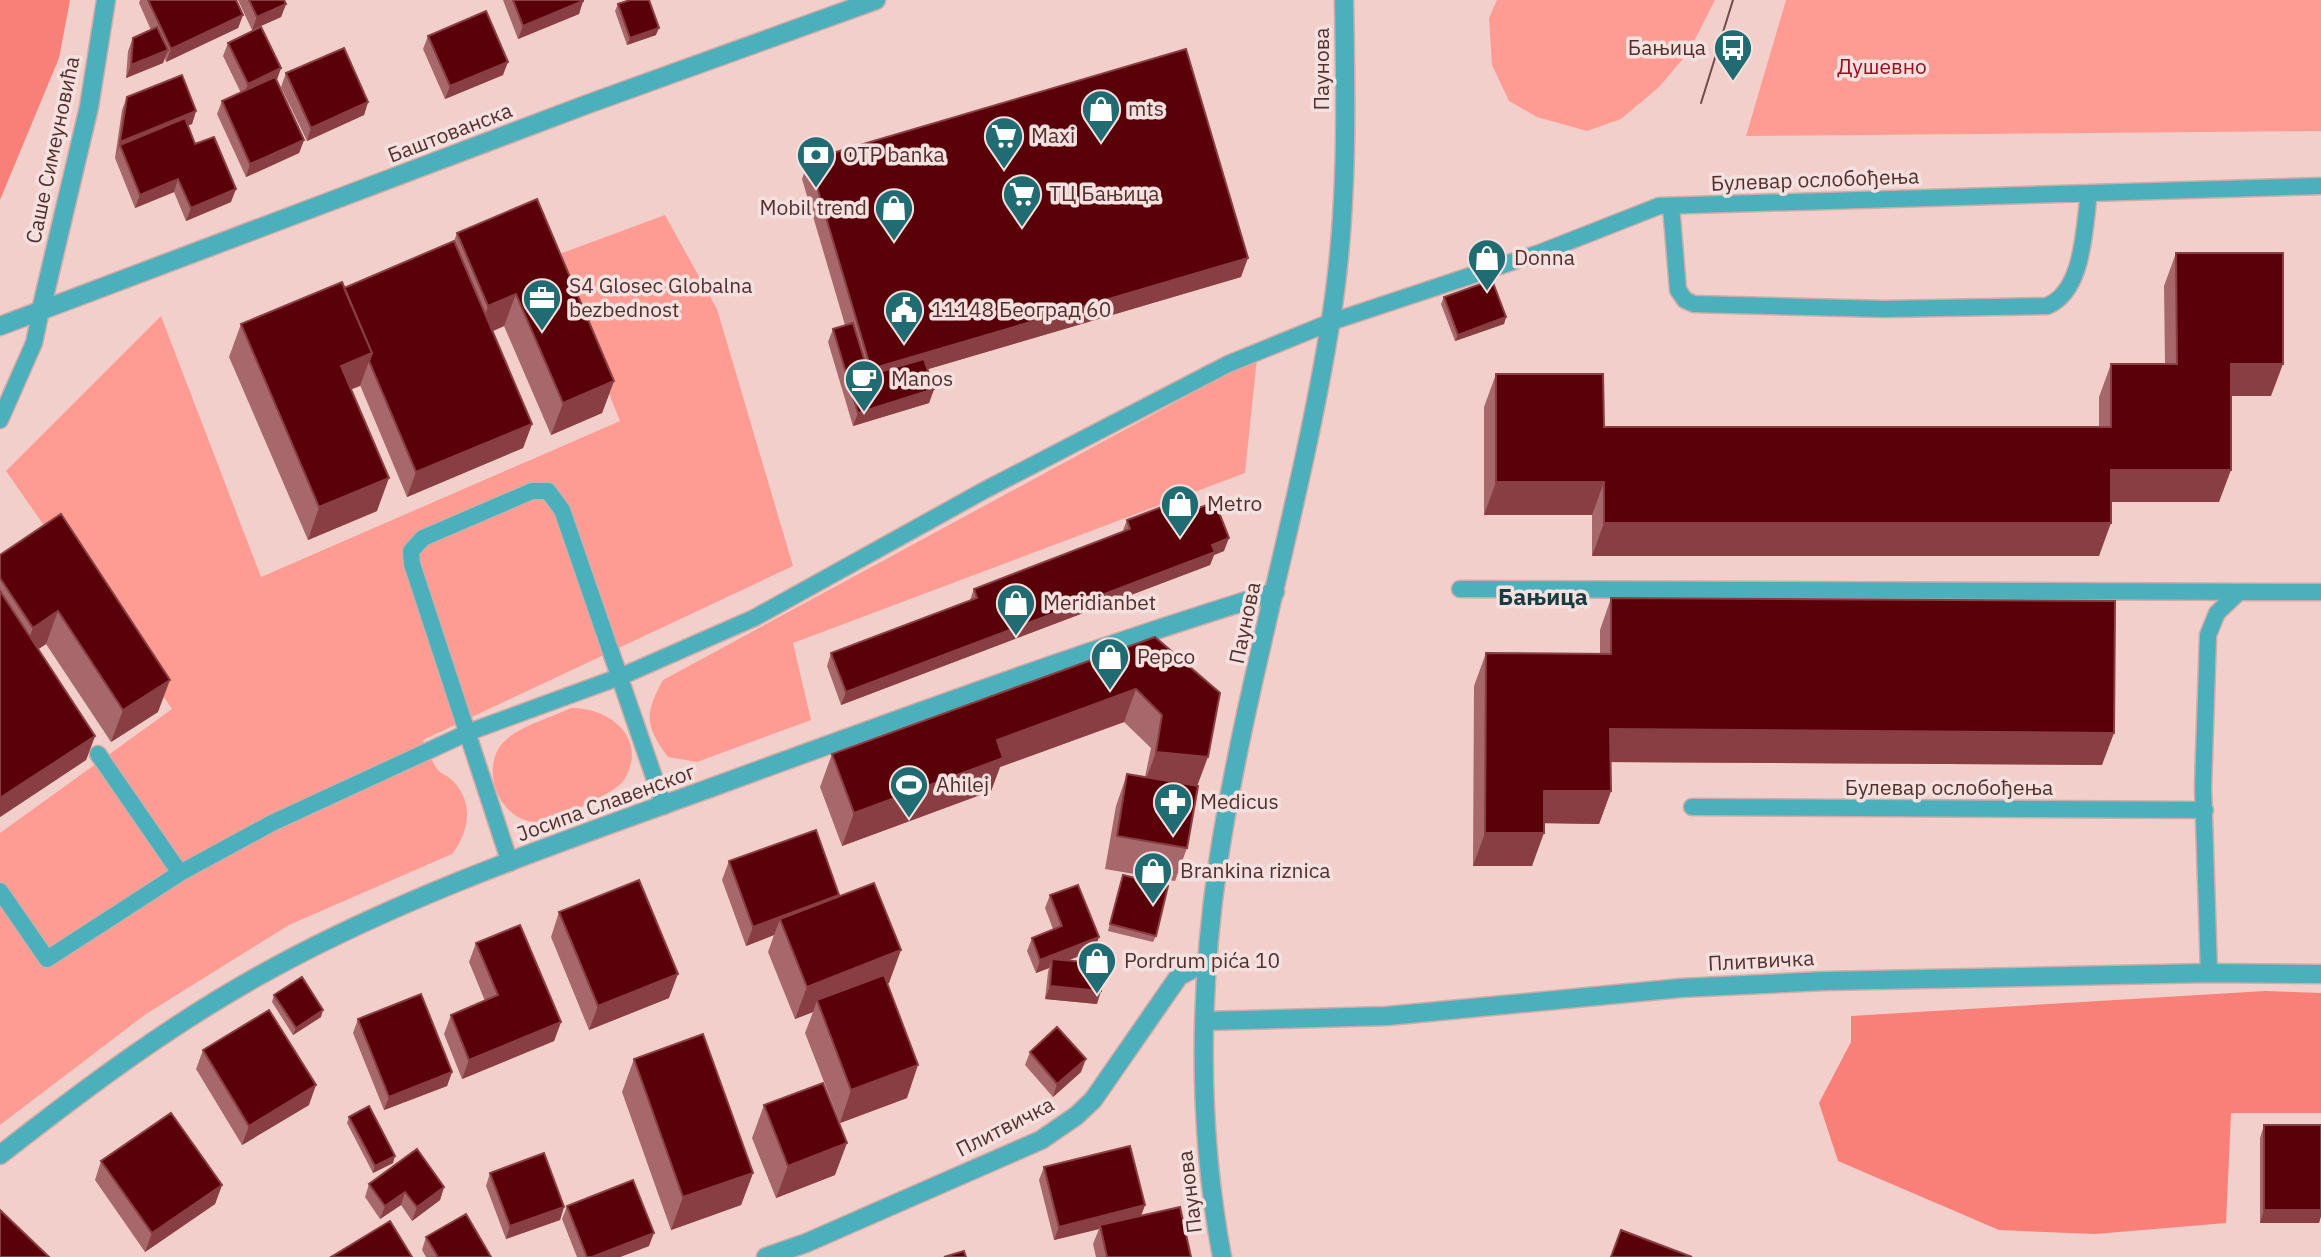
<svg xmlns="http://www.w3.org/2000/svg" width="2321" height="1257" font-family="'IBM Plex Sans',sans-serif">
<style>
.green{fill:#fe9c94}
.forest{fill:#f98078}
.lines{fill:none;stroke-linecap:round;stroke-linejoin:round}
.service-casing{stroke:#d0aca8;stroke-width:19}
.minor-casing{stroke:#d0aca8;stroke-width:21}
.tertiary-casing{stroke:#d0aca8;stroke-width:21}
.service{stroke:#4bb0bb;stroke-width:16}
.minor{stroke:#4bb0bb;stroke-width:18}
.tertiary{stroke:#4bb0bb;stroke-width:18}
.tram{stroke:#704c49;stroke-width:2}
.wall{fill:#a6686a;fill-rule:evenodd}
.shaded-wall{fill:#883e42}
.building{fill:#5a0008;stroke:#883e42;stroke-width:2}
.labels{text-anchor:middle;stroke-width:7;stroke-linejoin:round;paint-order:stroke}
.poi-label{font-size:21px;fill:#53302d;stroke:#f4e1df;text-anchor:start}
.park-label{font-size:21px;fill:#a20a1a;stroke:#f4e1df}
.street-label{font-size:21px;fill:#53302d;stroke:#f4e1df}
.neighbourhood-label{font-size:23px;font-weight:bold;fill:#193c3f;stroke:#f4e1df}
</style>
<rect width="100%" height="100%" fill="#f3cfcb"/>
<path class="green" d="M1497,0H1715L1688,53L1659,87L1621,119L1587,131L1537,117L1509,101L1492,65L1489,18Z
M1786,0H2321V131L1746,136Z
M665,215L717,309L793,566L423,740C427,749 432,762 438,770C442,774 448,776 452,780C474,801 470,831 452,854L289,925L146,1014L0,1125V833L172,709L6,471L161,316L261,577L620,421L554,256Z
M1257,358L1245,473L793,643L811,720L697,762L668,757C645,726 644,714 663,680Z
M571,708C610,707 649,739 624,780C615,794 554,821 538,822C498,823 476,763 508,738C524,725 552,717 571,708Z"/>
<path class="forest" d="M0,0H70L59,58L0,200Z
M2265,991L2321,993V1113H2231L2226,1223L2095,1234L1999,1230L1838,1161L1819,1103L1851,1042V1016Z"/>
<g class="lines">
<g class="service-casing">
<path id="service" d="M1671,206L1678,290L1685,300L1694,304L1885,309L2047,306C2084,291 2084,228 2089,193
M0,420L34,343L41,310
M1460,589L2321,592
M98,754L180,873
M1692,807L2205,810
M510,863L412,564L411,551L423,538L532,491H548L562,510L664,806
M0,891L47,959L180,873L272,823L469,732L622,676L754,618L983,491L1228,364L1331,322L1542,252L1659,206L2321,186
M2209,973L2203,787L2208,635L2217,613L2239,592"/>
</g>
<g class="minor-casing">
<path id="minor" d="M41,310L89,107L106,0
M1205,1021L1387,1016L1681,988L1825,981L2209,973L2321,974
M0,1155C87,1087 175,1021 273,968C427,884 598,830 762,769C932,707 1102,645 1275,592
M766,1257L806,1243L1041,1140L1076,1116L1093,1100L1179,976L1195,968L1206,967"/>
</g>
<g class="tertiary-casing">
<path id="tertiary" d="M0,326L588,104L876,0
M1222,1257C1198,1128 1199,993 1218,863C1246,680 1302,501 1331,319C1348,213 1346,107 1344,0"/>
</g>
<use href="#service" class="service"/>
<use href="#minor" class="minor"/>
<use href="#tertiary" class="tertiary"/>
<path class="tram" d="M1701,103L1733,0"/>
</g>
<path class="wall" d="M140,0H236L243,15L238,28L166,62L165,58L163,63L126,78L128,51L133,38L151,30L139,3Z
M238,0H284L286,4L281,17L252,30Z
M503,0H583L579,14L518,39Z
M618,4L656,35L627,45L615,11Z
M428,36L503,75L445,99L423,49Z
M228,43L281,68L277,80L304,140L299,153L246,177L217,114L222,101L241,93L223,56Z
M286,73L368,102L364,115L307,141L281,87Z
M127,97L196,111L192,124L188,125L195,144L231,202L186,221L174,192L135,208L115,158L122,110Z
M809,160L1241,277L928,369L934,389L929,403L853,426L828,342L833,329L845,325L802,179Z
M457,233L614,381L602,413L551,435L504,326L493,331L532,424L523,448L407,497L360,385L351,389L377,511L308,540L229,357L241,324L344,288L454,241Z
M2176,253L2271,396H2231L2219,502H2111L2099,556H1592V515H1484V407L1496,374L1604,427H2099V397L2111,364H2165L2164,286Z
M1444,297L1506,317L1504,324L1455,341L1441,304Z
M1196,509L1224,551L1214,555L1210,565L841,705L827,666L831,653L970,600L974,589L1122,533L1127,520Z
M0,555L158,712L111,742L46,644L38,649L95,736L86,760L0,817Z
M1611,598L2102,765L1611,762V791L1599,824L1544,823L1532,866H1473L1474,686L1486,653L1600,654V630Z
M1155,637L1197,787L1187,848L1175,881L1105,869L1116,806L1127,774L1145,777L1151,748L1124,722L1000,767L991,791L842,846L820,787L832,754Z
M729,861L839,896L889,983L887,984L907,1098L840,1123L805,1033L813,1012L795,1019L768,952L774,935L746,946L722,880Z
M1123,875L1156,936L1153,942L1108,931Z
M1050,895L1099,937L1095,948L1097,1004L1045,999L1048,972L1049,968L1036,973L1027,951L1032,938L1053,929L1045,908ZM1082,955L1080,962L1068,960Z
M559,912L669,998L589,1030L551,937Z
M476,943L561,1022L554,1041L462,1079L444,1034L451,1015L485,1001L469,962Z
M274,995L321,1017L293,1035L272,1002Z
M358,1019L452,1072L447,1086L384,1110L353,1033Z
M203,1050L309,1105L242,1145L196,1069Z
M1030,1052L1081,1072L1053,1097L1025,1065Z
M634,1059L753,1173L741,1205L671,1230L622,1092Z
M764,1105L835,1175L776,1198L752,1138Z
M349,1117L393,1163L373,1173L347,1123Z
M2264,1125H2321V1216L2319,1223H2260V1138Z
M101,1161L222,1185L215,1204L145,1252L95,1180Z
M1044,1167L1145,1205L1141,1216L1191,1257H1096L1093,1244L1099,1229L1054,1240L1039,1180Z
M490,1173L564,1207L560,1220L506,1239L486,1186Z
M369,1184L444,1187L440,1200L412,1221L401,1205L380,1219L365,1197Z
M567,1206L649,1246L620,1257H577L562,1219Z
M426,1237L491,1257H426L422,1250Z"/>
<path class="shaded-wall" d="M583,1L579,14L518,39L523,26Z
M286,4L281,17L252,30L257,17Z
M243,15L238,28L166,62L171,49Z
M659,28L656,35L627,45L630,38Z
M168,50L163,63L126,78L131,65Z
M508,62L503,75L445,99L450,86Z
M281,68L276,81L243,97L248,84Z
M368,102L364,115L307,141L311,128Z
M196,111L192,124L122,152L120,145L116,155L120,142Z
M304,140L299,153L246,177L250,164Z
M178,179L174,192L135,208L140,195Z
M236,189L231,202L186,221L191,208Z
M1248,258L1241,277L864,388L871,369Z
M516,294L504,326L477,338L488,306Z
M1506,317L1504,324L1455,341L1458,335Z
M372,353L360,386L329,398L341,366Z
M2231,364H2283L2271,396H2219Z
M614,381L602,413L551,435L563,403Z
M934,389L929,403L853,426L858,413Z
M532,424L523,448L407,497L416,472Z
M2111,470H2231L2219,502H2099Z
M389,478L377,511L308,540L319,507Z
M1496,482H1604L1592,515H1484Z
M1604,523H2111L2099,556H1592Z
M1229,538L1224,551L1214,555L1210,565L841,705L846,692Z
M58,611L46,644L21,661L33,628Z
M170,680L158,712L111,742L123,710Z
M1136,689L1124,722L1000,767L991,791L842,846L854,813L997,740Z
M1610,729L2114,733L2102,765L1599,762Z
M95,736L86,760L0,817V798Z
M1156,752L1208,757L1196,789L1144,785Z
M1544,791H1611L1599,824L1533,823Z
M1485,833H1544L1532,866H1473Z
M839,895L832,914L780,919L774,935L746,946L753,927Z
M1099,937L1094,950L1085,947L1082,955L1052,967V959L1049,968L1036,973L1040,960Z
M901,950L889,983L821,1009L817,1000L813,1012L795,1019L807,987Z
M678,974L669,998L589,1030L598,1006Z
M1050,986L1101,991L1097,1004L1045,999Z
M323,1010L321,1017L293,1035L296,1028Z
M561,1022L554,1041L462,1079L469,1060Z
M1086,1059L1081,1072L1053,1097L1057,1084Z
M918,1065L907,1098L840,1123L851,1090Z
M452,1072L447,1086L384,1110L389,1097Z
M316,1085L309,1105L242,1145L249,1126Z
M847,1143L835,1175L776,1198L788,1166Z
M395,1156L393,1163L373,1173L375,1166Z
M753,1173L741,1205L671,1230L683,1197Z
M222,1185L215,1204L145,1252L152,1233Z
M444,1187L440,1200L412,1221L417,1207Z
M405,1192L401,1205L380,1219L385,1206Z
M1145,1205L1140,1218L1100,1225L1099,1229L1054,1240L1059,1227Z
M564,1207L560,1220L506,1239L510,1226Z
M2264,1210H2321V1216L2319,1223H2260Z
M654,1233L649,1246L620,1257H592Z"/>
<path class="building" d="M148,0H236L243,15L171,49Z
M249,0H284L286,4L257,17Z
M513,0H583V1L523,26Z
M630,0H649L659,28L630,38L618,4Z
M486,11L508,62L450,86L428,36Z
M157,27L168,50L131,65L133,38Z
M261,27L281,68L248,84L228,43Z
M344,48L368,102L311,128L286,73Z
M1186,49L1248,258L871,369L809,160Z
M182,75L196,111L120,142L127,97Z
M275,77L304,140L250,164L222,101Z
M185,118L195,144L214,137L236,189L191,208L178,179L140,195L120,145Z
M537,199L614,381L563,403L516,294L488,306L457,233Z
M454,241L532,424L416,472L369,361L372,353L344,288Z
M2176,253H2283V364H2231V470H2111V523H1604V482H1496V374H1603L1604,427H2111V364H2177Z
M1492,280L1506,317L1458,335L1444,297Z
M342,282L372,353L341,366L389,478L319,507L241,324Z
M853,323L869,375L924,359L934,389L858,413L833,329Z
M1191,496L1196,509L1215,502L1229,538L1212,545L1215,552L846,692L831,653L977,598L974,589L1130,529L1127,520Z
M61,514L170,680L123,710L58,611L33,628L0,578V555Z
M0,591L95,736L0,798Z
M1611,598L2115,601L2114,733L1610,729L1611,791H1544V833H1485L1486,653L1611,654Z
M1155,637L1220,693L1208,757L1156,752L1162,715L1136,689L997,740L1003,758L854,813L832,754Z
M1127,774L1198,786L1187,848L1117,836Z
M816,830L839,895L753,927L729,861Z
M1123,875L1168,886L1156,936L1110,924Z
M639,880L678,974L598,1006L559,912Z
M874,883L901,950L807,987L780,919Z
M1078,885L1099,937L1040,960L1032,938L1062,926L1050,895Z
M520,925L561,1022L469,1060L451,1015L498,995L476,943Z
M1085,947L1106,949L1101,991L1050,986L1052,959L1084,962Z
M884,975L918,1065L851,1090L817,1000Z
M302,977L323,1010L296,1028L274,995Z
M421,994L452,1072L389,1097L358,1019Z
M269,1010L316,1085L249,1126L203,1050Z
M1057,1027L1086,1059L1057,1084L1030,1052Z
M703,1034L753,1173L683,1197L634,1059Z
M823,1083L847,1143L788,1166L764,1105Z
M369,1106L395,1156L375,1166L349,1117Z
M171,1113L222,1185L152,1233L101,1161Z
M2264,1125H2321V1210H2264Z
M1130,1146L1145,1205L1059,1227L1044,1167Z
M417,1149L444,1187L417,1207L405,1192L385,1206L369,1184Z
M544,1153L564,1207L510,1226L490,1173Z
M633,1180L654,1233L592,1257H587L567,1206Z
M1180,1207L1191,1257H1107L1100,1225Z
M0,1210L49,1257H0Z
M466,1214L491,1257H438L426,1237Z
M390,1221L412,1257H331Z
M1621,1230L1692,1257H1611Z
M964,1251L966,1257H944Z"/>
<defs>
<g id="bus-pin" transform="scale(2.0125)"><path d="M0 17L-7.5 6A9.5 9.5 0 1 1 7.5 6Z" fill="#216c73" stroke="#f4e1df"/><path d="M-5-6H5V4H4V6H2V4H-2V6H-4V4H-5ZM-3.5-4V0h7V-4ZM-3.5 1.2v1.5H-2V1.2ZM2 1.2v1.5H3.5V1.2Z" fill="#fff"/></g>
<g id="shop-pin" transform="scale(2.0125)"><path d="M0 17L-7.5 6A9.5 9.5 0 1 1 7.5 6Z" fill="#216c73" stroke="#f4e1df"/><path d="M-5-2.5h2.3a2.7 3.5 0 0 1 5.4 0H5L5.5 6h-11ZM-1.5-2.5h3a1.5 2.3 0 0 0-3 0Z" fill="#fff"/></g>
<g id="supermarket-pin" transform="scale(2.0125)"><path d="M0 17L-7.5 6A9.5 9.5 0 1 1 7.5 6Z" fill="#216c73" stroke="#f4e1df"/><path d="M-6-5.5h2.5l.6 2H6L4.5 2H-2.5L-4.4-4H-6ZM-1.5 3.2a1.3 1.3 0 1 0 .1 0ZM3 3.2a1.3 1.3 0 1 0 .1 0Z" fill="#fff"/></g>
<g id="bank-pin" transform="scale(2.0125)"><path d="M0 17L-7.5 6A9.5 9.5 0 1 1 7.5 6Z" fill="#216c73" stroke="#f4e1df"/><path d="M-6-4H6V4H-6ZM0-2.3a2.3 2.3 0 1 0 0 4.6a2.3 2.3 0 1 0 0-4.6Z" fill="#fff"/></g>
<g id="office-pin" transform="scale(2.0125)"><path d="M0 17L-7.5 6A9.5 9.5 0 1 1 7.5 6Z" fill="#216c73" stroke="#f4e1df"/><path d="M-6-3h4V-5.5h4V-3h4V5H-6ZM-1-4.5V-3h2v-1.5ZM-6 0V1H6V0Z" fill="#fff"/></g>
<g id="civic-pin" transform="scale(2.0125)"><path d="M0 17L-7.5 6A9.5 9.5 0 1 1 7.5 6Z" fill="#216c73" stroke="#f4e1df"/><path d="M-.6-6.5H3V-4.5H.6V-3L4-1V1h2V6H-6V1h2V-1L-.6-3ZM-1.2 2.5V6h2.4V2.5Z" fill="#fff"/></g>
<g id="cafe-pin" transform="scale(2.0125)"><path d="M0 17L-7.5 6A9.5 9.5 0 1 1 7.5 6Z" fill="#216c73" stroke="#f4e1df"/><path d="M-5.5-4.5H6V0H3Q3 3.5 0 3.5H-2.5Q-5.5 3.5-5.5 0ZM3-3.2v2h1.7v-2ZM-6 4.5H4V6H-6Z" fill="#fff"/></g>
<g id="stadium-pin" transform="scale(2.0125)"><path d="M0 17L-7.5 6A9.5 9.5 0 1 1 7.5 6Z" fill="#216c73" stroke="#f4e1df"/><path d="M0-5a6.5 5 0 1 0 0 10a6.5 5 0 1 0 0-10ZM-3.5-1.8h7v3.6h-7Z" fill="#fff"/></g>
<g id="pharmacy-pin" transform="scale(2.0125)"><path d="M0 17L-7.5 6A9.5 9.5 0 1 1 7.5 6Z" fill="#216c73" stroke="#f4e1df"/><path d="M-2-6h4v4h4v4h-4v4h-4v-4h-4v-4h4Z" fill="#fff"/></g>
</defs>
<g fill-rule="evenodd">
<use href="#bus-pin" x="1733" y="48"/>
<use href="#shop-pin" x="1101" y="109"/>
<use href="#supermarket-pin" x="1004" y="136"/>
<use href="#bank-pin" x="816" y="155"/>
<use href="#supermarket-pin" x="1022" y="194"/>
<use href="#shop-pin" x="894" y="208"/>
<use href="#shop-pin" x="1487" y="258"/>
<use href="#office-pin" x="542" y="298"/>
<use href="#civic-pin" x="904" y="310"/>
<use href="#cafe-pin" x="864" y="379"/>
<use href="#shop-pin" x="1180" y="504"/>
<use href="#shop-pin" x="1016" y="603"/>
<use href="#shop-pin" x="1110" y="657"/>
<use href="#stadium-pin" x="909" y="785"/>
<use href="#pharmacy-pin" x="1173" y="802"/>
<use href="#shop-pin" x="1153" y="871"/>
<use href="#shop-pin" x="1097" y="961"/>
</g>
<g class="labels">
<g class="poi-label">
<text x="1706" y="55" text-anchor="end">Бањица</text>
<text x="1128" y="116">mts</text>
<text x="1031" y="143">Maxi</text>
<text x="843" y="162">OTP banka</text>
<text x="1049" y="201">ТЦ Бањица</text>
<text x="867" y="215" text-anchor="end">Mobil trend</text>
<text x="1514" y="265">Donna</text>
<text x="569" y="293">S4 Glosec Globalna<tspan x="569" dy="24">bezbednost</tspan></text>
<text x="931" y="317">11148 Београд 60</text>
<text x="891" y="386">Manos</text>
<text x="1207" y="511">Metro</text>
<text x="1043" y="610">Meridianbet</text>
<text x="1137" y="664">Pepco</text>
<text x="936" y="792">Ahilej</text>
<text x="1200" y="809">Medicus</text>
<text x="1180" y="878">Brankina riznica</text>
<text x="1124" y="968">Pordrum pića 10</text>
</g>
<g class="park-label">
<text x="1882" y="74">Душевно</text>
</g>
<g class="street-label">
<text transform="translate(1322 69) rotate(-90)" y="7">Паунова</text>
<text transform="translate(450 133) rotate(-21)" y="7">Баштованска</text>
<text transform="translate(53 150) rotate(-78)" y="7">Саше Симеуновића</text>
<text transform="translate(1815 180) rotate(-2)" y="7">Булевар ослобођења</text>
<text transform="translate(1245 623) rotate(-78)" y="7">Паунова</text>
<text x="1949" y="795">Булевар ослобођења</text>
<text transform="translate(606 803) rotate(-20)" y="7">Јосипа Славенског</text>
<text transform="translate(1761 961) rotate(-3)" y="7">Плитвичка</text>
<text transform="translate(1005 1127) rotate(-27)" y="7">Плитвичка</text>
<text transform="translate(1190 1192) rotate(-97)" y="7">Паунова</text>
</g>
<g class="neighbourhood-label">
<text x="1543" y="605">Бањица</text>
</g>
</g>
</svg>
